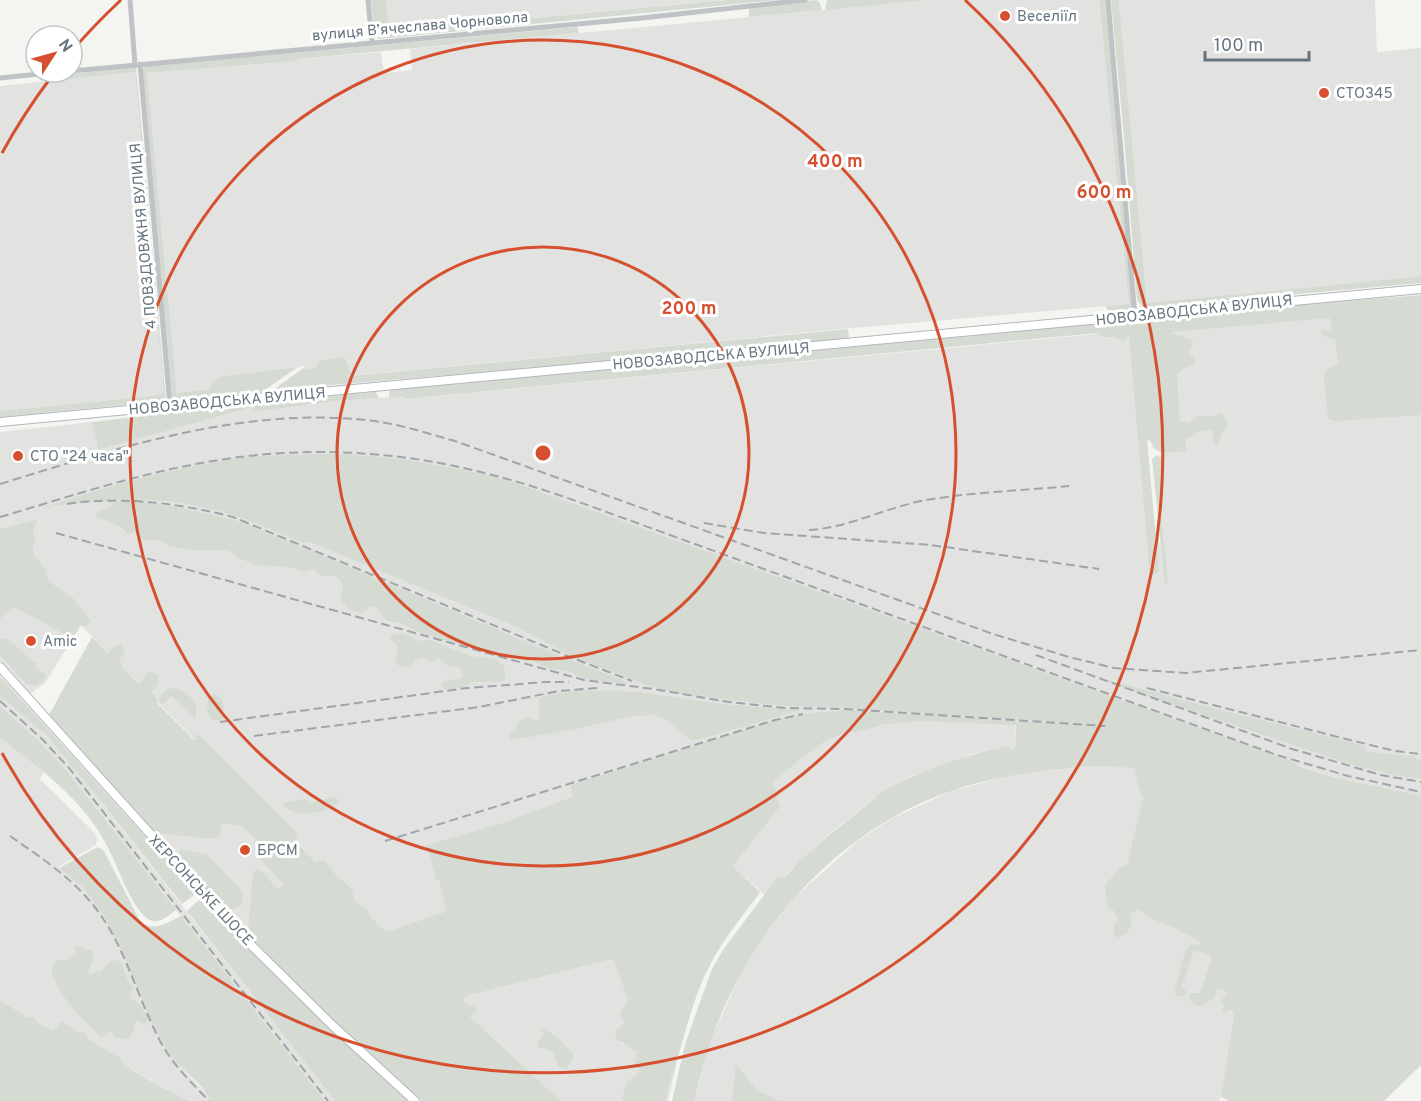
<svg xmlns="http://www.w3.org/2000/svg" width="1421" height="1101" font-family="Overpass,sans-serif">
<style>
.built{fill:#e2e3e1}
.green{fill:#d5dbd2}
.lines{fill:none;stroke-linecap:round;stroke-linejoin:round}
.secondary-casing{stroke:#b2b7ba;stroke-width:10}
.street{stroke:#bfc3c6;stroke-width:5}
.secondary{stroke:#fff;stroke-width:8}
.rail{stroke:#9fa5a9;stroke-width:2;stroke-dasharray:9 4.5;stroke-linecap:butt}
.ring{fill:none;stroke:#d6502f;stroke-width:3}
.poi-dot{fill:#d6502f;stroke:#fff;stroke-width:2}
.labels{text-anchor:middle;stroke-width:6;stroke-linejoin:round;paint-order:stroke}
.poi-label{font-size:15px;fill:#65757f;stroke:#fff;text-anchor:start}
.street-label{font-size:15px;fill:#65757f;stroke:#fff}
.centre{fill:#d6502f;stroke:#fff;stroke-width:3}
.ring-label{font-size:18px;text-anchor:middle;font-weight:bold;fill:#d6502f;stroke:#fff;stroke-width:6;stroke-linejoin:round;paint-order:stroke}
</style>
<rect width="100%" height="100%" fill="#f4f4f1"/>
<path class="built" d="M386,0H728L389,31Z
M930,0H1099L1129,304L841,329L351,376L344,356L315,368L306,369L305,366L223,376L210,389L177,393L147,73L296,61L297,59L381,52L384,73L412,70L410,49Z
M1119,0H1375L1377,52L1421,48V276L1147,303Z
M135,72L164,393L152,396L0,411V86Z
M1421,309V797L1343,780L1228,743L1015,706L1016,747L1010,750L1009,747L972,754L909,777L870,802L819,842L820,844L791,869L768,898L733,866L628,1000L632,1022L620,1042L676,1066L668,1101H561L451,1000L386,932L22,566L38,519L0,529V432L92,422L98,450L199,420L252,407L253,412L337,401L404,396L405,399L1129,331L1148,544L1164,542L1160,501L1163,453L1186,450L1184,421H1180L1173,332Z
M14,606L66,635L70,643L45,683L30,694L0,660V619Z
M0,696L47,736L72,765L335,1101H325L66,770L36,738L0,706Z
M0,738L44,772L40,779L93,831L97,838L96,845L58,867L83,888L107,921L115,936L161,1039L178,1063L213,1101H188L136,1072L62,1022L53,1031L0,1000Z
M1099,766L1135,768L1145,790L1139,821L1117,899L1245,950L1222,1094L1219,1101H695L708,1046L742,971L765,935L796,896L858,841L891,819L951,791L1009,776L1039,771Z
M221,824L242,826L267,851L261,860L283,884L278,889L262,871L248,930L251,938L155,833L210,839L211,837H218Z"/>
<path class="green" d="M371,0H386L390,31L728,0H778L379,39L374,32Z
M817,0L820,3L822,10L749,17V9L752,6Z
M827,0H930L825,10Z
M1099,0H1106L1133,309L1130,313L1111,314L1105,306L1129,304Z
M1111,0H1119L1147,303L1421,276V283L1143,308L1137,300L1125,148Z
M577,27L579,33L297,59V61L147,73L177,393L210,389L213,381L223,376L298,367L262,392L172,399L170,396L142,71L145,66Z
M136,67L166,401L0,417V411L152,396L164,393L135,72L50,81L52,76Z
M1421,295V415L1335,421L1328,419L1324,377L1326,370L1338,364L1335,340L1323,336L1320,331L1332,329L1330,318L1173,332V334L1182,336L1193,341V344L1189,352L1196,361L1192,366L1183,369L1177,374L1180,421L1188,423L1198,416H1213L1221,413L1225,417L1228,426L1221,434L1218,446L1214,445L1213,432L1209,430L1195,432L1189,438H1186V451L1163,453L1153,448L1151,441L1147,440L1159,570L1156,574L1150,575L1129,336L1123,341L1115,337H1103L1098,333L404,399V396L389,398V393L391,390L1129,321H1133L1135,324H1140L1143,318L1150,317Z
M848,329L849,337L846,341L273,390L306,366V369L315,368L319,361L344,356L352,376Z
M376,392L379,398L337,401L253,412L252,407L98,450L92,422L251,403Z
M344,454C401,458 455,466 510,481L1289,760L1301,767L1336,778L1421,796V1065L1384,1101H1229L1221,1097L1234,1017L1233,1011L1229,1010L1225,1013L1222,1011L1224,1004L1220,1001L1227,994L1222,989H1216L1215,997C1210,999 1206,1005 1202,1006C1193,1007 1188,1000 1190,993H1200L1201,991L1212,956L1194,950L1182,987L1186,991V994L1179,997L1175,995V990L1185,951L1191,944L1200,945V942L1173,927L1152,919L1139,910L1130,913L1131,925L1127,934L1117,938L1114,934V924L1118,919L1114,911L1107,906L1105,885L1120,868L1127,865L1143,798L1138,786L1134,768C1122,768 1112,766 1099,766C1049,769 998,775 951,791C818,837 720,965 695,1101H672L685,1044L712,969L723,950L777,878L786,876L800,860L820,844L819,843L877,797V795C922,769 958,757 1009,746L1010,750L1016,747V725L923,721L885,724L856,732H845L825,741L799,760L773,782L779,797L776,799L781,805L733,866L760,892C743,916 723,939 710,965C695,993 687,1026 678,1057C674,1072 667,1085 666,1101H621L627,1082L640,1071L635,1063L637,1052L616,1038L615,1031L624,1023L620,1013L628,1000L614,960L611,959L466,996L462,1000L467,1005H475L477,1009L470,1017L561,1101H422L333,1020L251,938L248,930L253,872L256,870L262,871L278,889L283,884L261,860L267,851L242,826L222,824L220,836L210,839L155,833L49,715L92,637L108,653L113,647L121,645L125,651L119,661L123,668L139,684L149,671L157,675L159,683L152,692L157,700V703L194,740L196,739L195,736L198,734L294,830L298,835L294,840L316,862L323,860L327,863L335,874L352,889L354,900L368,910L369,915L386,932L445,912L446,908L439,880H436L427,845L506,822L572,797L571,785L775,720L812,713L846,710L1106,726L845,708L785,706L686,695L652,687L575,658L519,628L310,542H302C279,534 257,523 233,515C171,495 105,496 42,508C110,486 180,464 252,457C282,454 313,454 344,454Z
M1157,455L1163,458L1160,501L1168,584H1165L1152,459Z
M115,502H141L182,508L238,521L319,554L538,647L627,682L625,684L583,678L568,671L550,669L535,662L521,660L436,638L411,629L403,624L386,620L376,607L371,606L363,613C351,611 344,609 340,596L343,587C340,575 332,574 321,576L313,569L304,572L290,567L257,565L238,558L229,550H192L169,546L158,540H145L140,537L139,532L136,531L128,534L121,527L97,517L96,513L108,508Z
M38,519L33,533L36,537C30,554 33,554 44,567C47,571 47,577 48,581L72,597L91,621L87,626L81,625L70,643L66,635L14,607L0,619V529Z
M403,633L420,641L430,640L471,656L496,659L504,666L506,678L502,682H472L465,687L444,690L442,684L445,681L461,678L463,674L460,668L448,666L438,658L432,662L422,657L416,660L409,667L399,666L395,661L398,647L390,638L392,635Z
M3,638C19,643 23,657 38,663L35,666L42,673L44,671L45,677C40,685 35,687 26,684L0,655V639Z
M0,676L194,890V895L182,904L99,799L47,736L0,696Z
M1105,679L1209,707L1363,745L1367,752L1413,756L1418,760H1421V779L1393,775L1346,763L1118,686L1105,681Z
M176,688L187,693L196,704V717L194,718L171,696L163,704L159,702L160,696L168,689Z
M578,690L641,692L721,704L801,710L697,740H690L666,719L653,715L633,716L572,730L511,740L509,738L510,732L515,731L519,721L527,717L536,721L539,719V697Z
M214,693C224,697 225,710 223,720H213L207,713L208,699Z
M0,706L36,738L66,770L176,910C167,916 159,926 148,919C132,909 117,864 107,846C103,838 98,830 93,823C69,789 32,763 0,738Z
M336,797L339,802C326,813 296,820 283,805L287,802L304,799L312,802Z
M98,847L104,851L141,923C156,931 167,923 181,916L325,1101H211C203,1084 181,1069 169,1053C150,1026 137,984 123,954C119,943 110,932 107,921L83,888L59,868Z
M181,849L208,855L243,892L242,905L234,909H223L179,860V851Z
M199,900H203L248,948L408,1101H335L187,911Z
M78,946L92,951L93,960L88,972L90,975L97,971L101,972L107,964L115,959L121,963L129,983L134,988L129,998L138,1003L148,1017L146,1023L144,1024L138,1021L134,1024V1031L128,1040L114,1037L111,1030L102,1037L100,1036C83,1021 57,994 52,972C51,966 55,963 58,960H66L75,953V948Z
M0,1000L28,1017H34L37,1022L53,1031L62,1021L79,1033L82,1031L86,1033L88,1039C99,1046 109,1051 120,1058C127,1072 173,1091 188,1101H0Z
M542,1027L560,1040L574,1055L568,1066L565,1069L558,1067L553,1053L547,1049L538,1048V1042L544,1035L540,1029Z
M736,1064L757,1090L780,1101H732Z"/>
<g class="lines">
<g class="secondary-casing">
<path id="secondary" d="M0,422L1421,289
M0,667L244,938L331,1024L415,1101"/>
</g>
<path class="street" d="M130,0L135,64
M368,0L372,42
M1108,0L1135,317
M140,64L170,406
M72,71L642,18L805,0
M0,78L58,72"/>
<use href="#secondary" class="secondary"/>
<path class="rail" d="M0,484C117,448 242,407 366,420C396,423 426,433 455,441L993,634L1069,657L1114,668L1185,673L1421,650
M67,504C123,496 178,503 233,517L575,659L632,681
M0,517C68,497 137,474 207,462C301,445 400,450 492,475C521,482 550,492 579,502L1277,755L1348,776L1421,792
M704,523L764,533L931,545L1099,569
M809,530C847,528 883,509 921,501C969,492 1020,491 1069,486
M56,533L584,680L653,689L729,702L785,708L845,709L1105,726
M1036,655L1292,749L1381,775L1421,782
M1147,688L1342,738L1395,751L1421,754
M0,701L42,739L69,768L328,1101
M220,722L467,688L546,682H569
M254,736L479,707L559,691L597,688
M10,836C40,857 71,877 94,906C125,945 137,997 160,1041C172,1064 191,1082 209,1101
M385,841L775,720L803,714"/>
</g>
<g class="ring">
<circle cx="543" cy="453" r="206"/>
<circle cx="543" cy="453" r="413"/>
<path d="M2 153A619 619 0 0 1 52 76M72 51A619 619 0 0 1 121 0M965 0A619 619 0 1 1 2 753"/>
</g>
<g class="poi-dot">
<circle cx="1005" cy="16" r="6"/>
<circle cx="1324" cy="93" r="6"/>
<circle cx="18" cy="456" r="6"/>
<circle cx="31" cy="641" r="6"/>
<circle cx="245" cy="850" r="6"/>
</g>
<g class="labels">
<g class="poi-label">
<text x="1017" y="21">Веселіїл</text>
<text x="1336" y="98">СТО345</text>
<text x="30" y="461">СТО "24 часа"</text>
<text x="43" y="646">Amic</text>
<text x="257" y="855">БРСМ</text>
</g>
<g class="street-label">
<text transform="translate(420 26) rotate(-5)" y="5">вулиця Вʼячеслава Чорновола</text>
<text transform="translate(143 236) rotate(-95)" y="5">4 ПОВЗДОВЖНЯ ВУЛИЦЯ</text>
<text transform="translate(1194 310) rotate(-6)" y="5">НОВОЗАВОДСЬКА ВУЛИЦЯ</text>
<text transform="translate(711 356) rotate(-5)" y="5">НОВОЗАВОДСЬКА ВУЛИЦЯ</text>
<text transform="translate(227 401) rotate(-5)" y="5">НОВОЗАВОДСЬКА ВУЛИЦЯ</text>
<text transform="translate(201 890) rotate(47)" y="5">ХЕРСОНСЬКЕ ШОСЕ</text>
</g>
</g>
<circle cx="543" cy="453" r="9" class="centre"/>
<g class="ring-label">
<text x="835" y="167">400 m</text>
<text x="1104" y="198">600 m</text>
<text x="689" y="314">200 m</text>
</g>
<g transform="translate(54 54) rotate(54)"><circle r="28" fill="#ffffff" stroke="#c1c8cc" stroke-width="1.5"/>
<path d="M0-4.5L10 22L0 15L-10 22Z" fill="#d6502f"/>
<text y="-9" font-size="16" font-weight="bold" text-anchor="middle" fill="#65757f">N</text>
</g>
<path d="M1205 51v9h104v-9" fill="none" stroke="#65757f" stroke-width="3"/>
<text x="1214" y="51" font-size="18" fill="#65757f" stroke="#ffffff" stroke-width="4.5" paint-order="stroke">100 m</text>
</svg>
